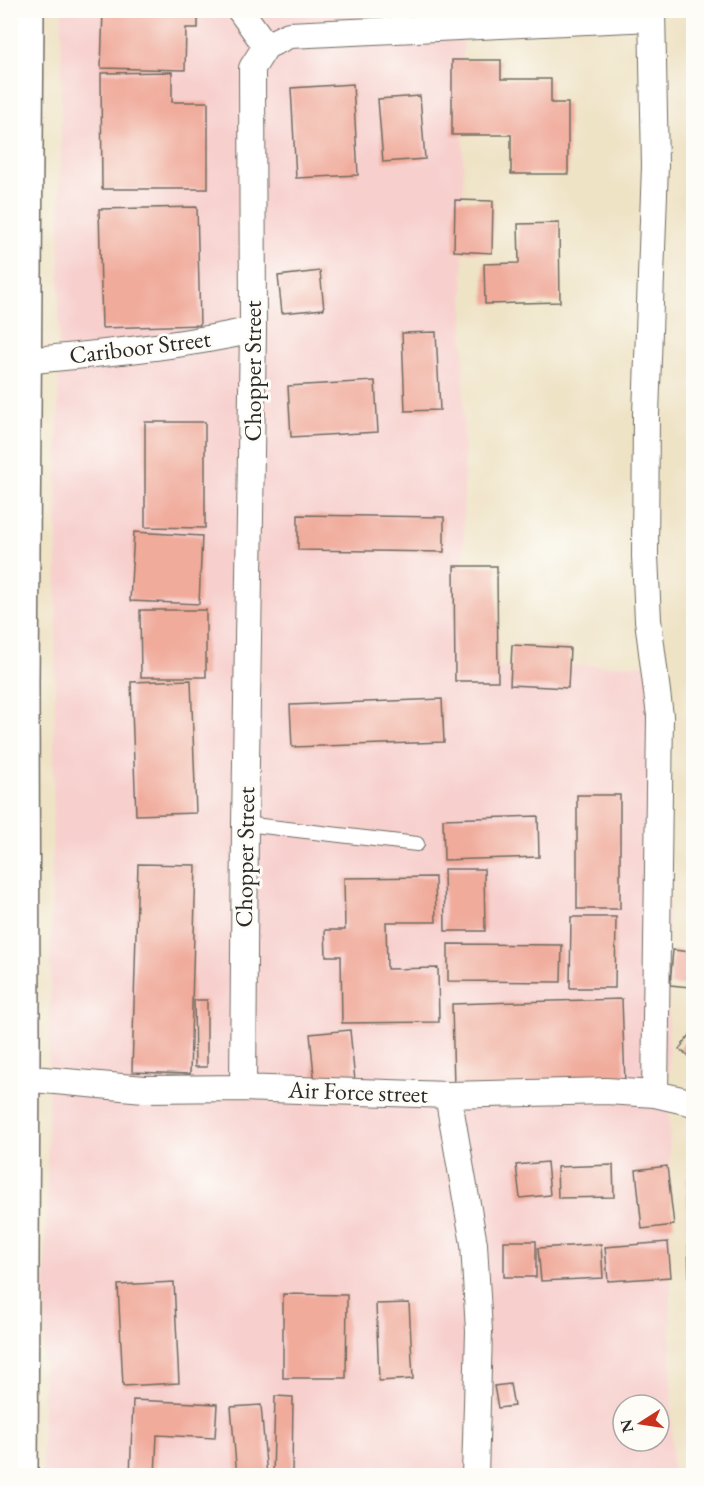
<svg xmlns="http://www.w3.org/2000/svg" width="704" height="1486" font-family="'EB Garamond',serif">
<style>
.built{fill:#f7d0ce;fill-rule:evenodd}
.building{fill:#f0ab9b}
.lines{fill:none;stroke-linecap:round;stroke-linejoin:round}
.lane-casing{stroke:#706b61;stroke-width:16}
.street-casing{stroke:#706b61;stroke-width:28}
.secondary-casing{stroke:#706b61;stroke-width:36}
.lane{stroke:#fff;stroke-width:14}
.street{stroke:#fff;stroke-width:26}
.secondary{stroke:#fff;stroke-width:33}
.labels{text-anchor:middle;stroke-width:6;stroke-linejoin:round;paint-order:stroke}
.street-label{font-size:24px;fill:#2b2b2b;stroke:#fdfcf7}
</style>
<rect width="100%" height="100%" fill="#fdfcf7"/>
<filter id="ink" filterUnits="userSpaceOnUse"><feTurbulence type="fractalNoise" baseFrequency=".0167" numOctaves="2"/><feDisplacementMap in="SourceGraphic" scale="12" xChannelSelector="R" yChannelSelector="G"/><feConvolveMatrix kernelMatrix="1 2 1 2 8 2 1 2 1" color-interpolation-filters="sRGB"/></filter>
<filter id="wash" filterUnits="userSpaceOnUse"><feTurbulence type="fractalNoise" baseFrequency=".008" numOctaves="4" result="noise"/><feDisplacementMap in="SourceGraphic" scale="24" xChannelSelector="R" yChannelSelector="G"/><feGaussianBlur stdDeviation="1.35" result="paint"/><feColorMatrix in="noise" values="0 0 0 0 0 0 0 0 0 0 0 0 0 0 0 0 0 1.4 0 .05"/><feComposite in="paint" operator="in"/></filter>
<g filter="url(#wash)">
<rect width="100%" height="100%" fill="#efe3c6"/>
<path class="built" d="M62,11H463L464,668L666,664L672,1475L42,1476L56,629ZM623,1405H659V1441H623Z"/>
<g id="blocks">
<path class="building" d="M103,10H198V28H186L185,70L101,68Z
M452,60H501V79H551V103H568V174H511V135H452Z
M172,72V102H208V189H102L101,73Z
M353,84L358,175L296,178L291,88Z
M420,96L425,159L383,162L378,99Z
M455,200L493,201L492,253L454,251Z
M197,207L200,325L102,328L99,209Z
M559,223L560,302L485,304L484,264L519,263L518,224Z
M320,271L324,309L282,313L278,276Z
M436,332L440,410L405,411L402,333Z
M375,381L378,432L291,437L288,386Z
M145,422H205V528L145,527Z
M298,515L444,517V552L298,550Z
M134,532L202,536L199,604L130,601Z
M454,566H497L498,681H455Z
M140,610H206V677H141Z
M512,645L570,648L568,688L510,685Z
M191,680L196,813L136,815L131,682Z
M442,699L444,742L292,747L290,705Z
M577,795H620V909H577Z
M538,816L539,857L444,860L443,819Z
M138,864L196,865L190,1074L132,1072Z
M444,869H484L485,931H445Z
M435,877L436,922H386L387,969L438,968L439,1022L342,1023L341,956H326L325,930H345L344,878Z
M571,917H616L615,988H570Z
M448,944L562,945L561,982L448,981Z
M673,950L693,952L690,987L670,985Z
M622,999L625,1083L454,1088L452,1004Z
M194,1000H207V1067H195Z
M350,1030L355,1081L315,1085L310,1034Z
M694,1030V1060L679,1049Z
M547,1162L550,1195L520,1198L516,1165Z
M613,1165L614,1197L558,1198L557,1167Z
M667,1166L674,1225L642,1229L636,1170Z
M694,1177V1284H689L687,1178Z
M504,1241H536V1277H504Z
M668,1242L671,1277L608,1281L605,1247Z
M601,1244L603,1278L541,1281L538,1248Z
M174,1282L179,1383L123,1386L118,1285Z
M283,1294L347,1295L346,1378H283Z
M409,1303L413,1379L379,1381L376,1304Z
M510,1384L514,1406L498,1408L494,1386Z
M275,1396L293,1397L292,1476H273Z
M133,1400L217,1404L215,1438L157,1435L155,1476H130Z
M261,1405L267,1476H237L231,1407Z"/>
</g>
</g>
<g filter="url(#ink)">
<use href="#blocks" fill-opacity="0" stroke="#706b61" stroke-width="1.5"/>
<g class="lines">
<g class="lane-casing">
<path id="lane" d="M245,824L417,844"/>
</g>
<g class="street-casing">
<path id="street" d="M240,10L266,46
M652,10L655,166L646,414L645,556L648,620L660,716L655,1094
M25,361C102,353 178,347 253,330
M22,1078L144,1089L243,1088L448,1095L606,1091L655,1094L694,1103
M243,1088L245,824L253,330L252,68L266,46L289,35L652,18
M448,1095L474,1244L479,1331L475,1476"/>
</g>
<g class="secondary-casing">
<path id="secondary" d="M21,1476L23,1043L22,685L27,10"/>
</g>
<use href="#lane" class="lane"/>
<use href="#street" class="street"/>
<use href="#secondary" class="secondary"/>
</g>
</g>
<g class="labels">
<g class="street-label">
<text transform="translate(140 347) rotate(-7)" y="8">Cariboor Street</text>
<text transform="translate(253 371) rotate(-90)" y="8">Chopper Street</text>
<text transform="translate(245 857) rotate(-89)" y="8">Chopper Street</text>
<text transform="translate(358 1092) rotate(2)" y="8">Air Force street</text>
</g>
</g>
<rect width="704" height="1486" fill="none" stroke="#fdfcf7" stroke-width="36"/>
<g transform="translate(641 1423) rotate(258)"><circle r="28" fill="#fdfcf7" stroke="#a9a8a5" stroke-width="1.5"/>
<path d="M0-4.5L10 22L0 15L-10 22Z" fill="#c8321e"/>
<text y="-9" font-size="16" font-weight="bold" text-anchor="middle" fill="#2b2b2b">N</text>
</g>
</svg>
